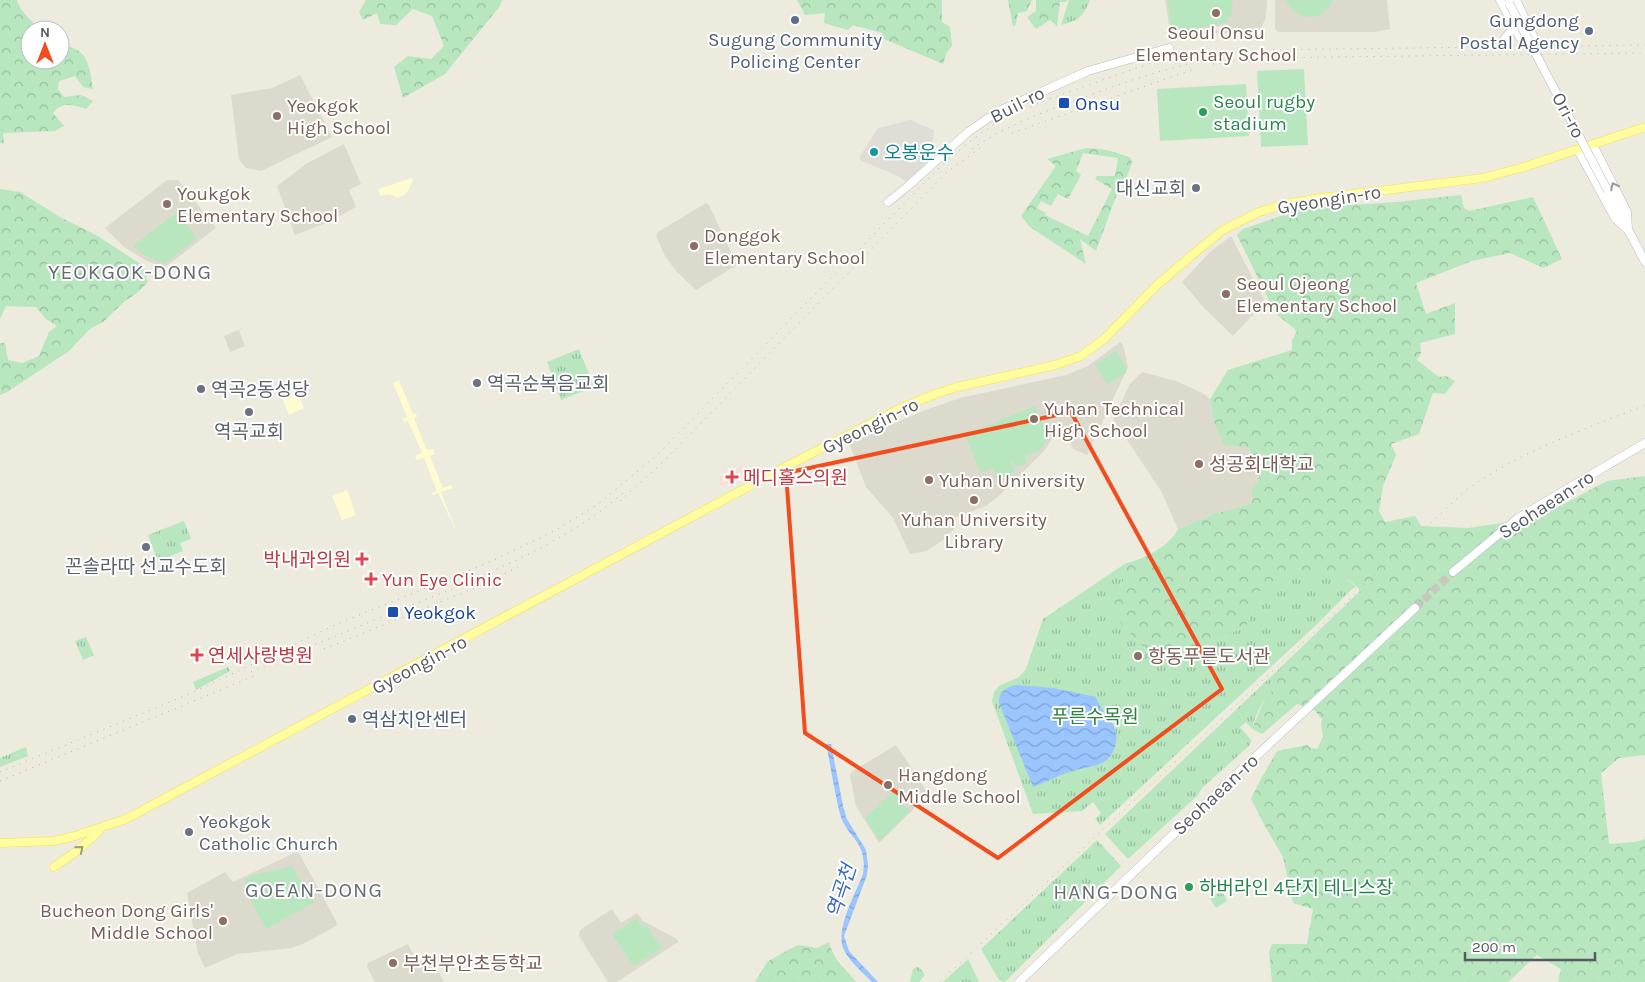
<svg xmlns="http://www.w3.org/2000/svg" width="1645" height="982" font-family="Karla,'Noto Sans KR',sans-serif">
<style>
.commercial{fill:#fffbd0}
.industrial{fill:#dfddd6}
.education{fill:#dbdacd}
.medical{fill:#fce0d7}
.green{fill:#b8e6bf}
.forest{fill:url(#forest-crowns);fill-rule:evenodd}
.park{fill:url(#park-tufts)}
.water{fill:url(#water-waves)}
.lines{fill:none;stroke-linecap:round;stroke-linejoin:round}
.stream{stroke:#9bc5ff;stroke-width:1}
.secondary-tunnel{stroke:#c7c7bf;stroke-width:8;stroke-dasharray:8 4;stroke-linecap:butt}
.secondary-casing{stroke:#b9bcc4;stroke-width:9}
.primary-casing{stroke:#f8e04b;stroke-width:9}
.secondary{stroke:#fff;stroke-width:8}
.primary{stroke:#fffda0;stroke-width:8}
.rail{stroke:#b4b5b5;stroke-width:1;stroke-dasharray:1 6;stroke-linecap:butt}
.secondary-bridge-casing{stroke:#b9bcc4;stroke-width:9;stroke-linecap:butt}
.secondary-bridge{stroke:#fff;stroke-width:8}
.oneway{stroke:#9a9ca0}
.oneway2{stroke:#9a9b7a}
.marked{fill:none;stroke:#f14d1f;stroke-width:4;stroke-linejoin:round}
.education-dot{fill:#8d6e63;stroke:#fff;stroke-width:2}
.service-dot{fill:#5c6f8a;stroke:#fff;stroke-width:2}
.transit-dot{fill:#1a4fb4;stroke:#fff;stroke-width:2}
.leisure-dot{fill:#2e9e5b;stroke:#fff;stroke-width:2}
.culture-dot{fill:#0f9aa8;stroke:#fff;stroke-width:2}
.worship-dot{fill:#6b7280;stroke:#fff;stroke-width:2}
.health-dot{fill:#e0444e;stroke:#fff;stroke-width:2}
.labels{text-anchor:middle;stroke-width:4;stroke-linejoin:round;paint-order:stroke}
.service-label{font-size:19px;fill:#4e5e75;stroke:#fff;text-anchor:end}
.education-label{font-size:19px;fill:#785e54;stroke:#fff;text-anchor:start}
.leisure-label{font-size:19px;fill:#27864d;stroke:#fff;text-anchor:start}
.transit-label{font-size:19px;fill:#164399;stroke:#fff;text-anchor:start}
.street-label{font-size:19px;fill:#575a61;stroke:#fff}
.culture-label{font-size:19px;fill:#0d838f;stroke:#fff;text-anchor:start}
.worship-label{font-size:19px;fill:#5b616d;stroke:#fff;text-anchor:start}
.health-label{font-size:19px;fill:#be3a42;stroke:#fff;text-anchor:start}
.park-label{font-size:19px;fill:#2e813f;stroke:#fff}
.water-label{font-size:20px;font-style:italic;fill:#396ac7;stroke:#fff}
.quarter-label{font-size:21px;letter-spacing:1px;fill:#686c73;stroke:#fff}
</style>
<defs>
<pattern id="forest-crowns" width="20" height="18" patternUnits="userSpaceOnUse" patternTransform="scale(1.25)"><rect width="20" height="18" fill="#b8e6bf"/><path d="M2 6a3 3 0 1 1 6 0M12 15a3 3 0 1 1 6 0" fill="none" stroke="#98bd9f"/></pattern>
<pattern id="park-tufts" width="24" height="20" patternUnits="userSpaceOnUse" patternTransform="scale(1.25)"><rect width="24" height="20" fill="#b8e6bf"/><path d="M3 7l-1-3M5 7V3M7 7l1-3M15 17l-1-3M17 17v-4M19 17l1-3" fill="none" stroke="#98bd9f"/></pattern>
<pattern id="water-waves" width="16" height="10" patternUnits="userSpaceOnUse" patternTransform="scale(1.25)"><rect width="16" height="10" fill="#9bc5ff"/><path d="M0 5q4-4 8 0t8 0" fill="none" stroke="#81a3d2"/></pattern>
</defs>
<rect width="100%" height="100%" fill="#ecebde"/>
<path class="commercial" d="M412,178L413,181L406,194L398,198L390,194L380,196L378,189Z
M399,380L413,414L416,413L417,417L414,418L427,450L433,449L434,452L435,454L430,456L443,488L451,485L453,488L441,492L457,533L438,493L433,495L432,493L437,491L424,458L417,460L415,456L422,453L408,421L404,422L402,419L407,417L393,383Z
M297,392L304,408L289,415L282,398Z
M347,490L356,515L342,520L332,496Z"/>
<path class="industrial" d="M910,120L934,130L931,158L907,182L898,176L862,161L859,158L878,128Z"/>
<path class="education" d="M1165,0H1267V6L1265,20L1260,30L1256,32L1201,34L1221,29V26L1171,37Z
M1275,0H1387L1390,29L1374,32H1278L1275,29Z
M300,75L332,137L261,171L246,168L239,159L231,95L272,88Z
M344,144L361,184L349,190L356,207L328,222L295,235L277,186L306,164Z
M167,180H178L216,228L164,268L145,260L124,247L105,228Z
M706,203L709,205L737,265L696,290L676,271L665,256L656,236L658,232Z
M1231,236L1265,302L1233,336L1205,309L1182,282L1210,252Z
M239,330L245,346L230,352L224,336Z
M1120,342L1123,345L1128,367L1087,455L1073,449L1067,435L1057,432L1044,451L1000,495L986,506L956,517L955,528L943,540L927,551L910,554L893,518L866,487L849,443L923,411L960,398L1066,375L1088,366Z
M1142,372L1176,381L1204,394L1210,399L1214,422L1249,447L1260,480L1250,504L1214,514L1178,529L1161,491L1113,419L1130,384Z
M896,745L929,794L879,843L856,806L850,776L851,772Z
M296,852L299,853L337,923L336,926L305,943L292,948L237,954L205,968L198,953L187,893L225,872L233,882Z
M612,909L621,923L637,913L643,921L677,939L678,942L617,982H608L579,936L580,930Z
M408,944L420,968L433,962L444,982H375L367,967L368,963Z"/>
<path class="medical" d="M742,465L747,475L723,488L717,479Z"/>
<path class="green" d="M1167,0H1233L1231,16L1228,17V22L1172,34Z
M1285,0H1333C1322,24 1298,21 1285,0Z
M1304,69L1308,145L1261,147L1257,71Z
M1246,84L1249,136L1160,141L1157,89Z
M177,212L197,238L164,264L146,256L133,246Z
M1116,351L1126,367V373L1107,384L1095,364Z
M1035,406L1048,437L1041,450L1025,456L1027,463L1016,467L1013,461H1011L1015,473L997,480L993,468L981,473L965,435Z
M894,791L899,797L897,798L910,811L880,841L865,818Z
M292,866L314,903L266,929L244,888L246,879L250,876Z
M637,918L640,924L647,927L662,948L634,966L612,934Z"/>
<path class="forest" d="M0,0H17C19,11 33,21 40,30H30V60H60V43C65,46 70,46 75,49C89,54 91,76 93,89L83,87L75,76L59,81L58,89L64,97L81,95L93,101L86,109C73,105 62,101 53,113L64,126L55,131L3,133L4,144L0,143Z
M366,0H502L500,6L445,74L403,98L394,67L408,56L431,59L444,46L432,16L413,9L396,25L380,24L377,13L363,20L359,12Z
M797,0H942V22L950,27L952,46L947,52L943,64L882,38V33L853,25L848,30L824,23L825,13L805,15Z
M1008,0H1032L1027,11L1018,13L1016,24L1013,27Z
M1036,0H1067L1066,2H1060L1057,26L1050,20L1036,29L1027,17L1036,11Z
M1086,148C1102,148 1116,152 1131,158L1132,163L1126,179L1118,191L1096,251L1080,239L1086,264L1030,227L1021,216L1056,166L1047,159ZM1083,153L1118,158L1115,176H1097L1095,179L1112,189L1088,236L1045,215L1046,213L1037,208L1041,201L1051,206L1058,194L1068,199L1081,175L1076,171Z
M0,189L20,192L60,217L96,235L142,265L148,282L137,293L125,301L103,322L90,329L69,351L7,392L0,395V343H5L8,360L22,363L39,356L49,332L57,326L46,319L36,307L6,306L0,319Z
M1461,195L1464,208L1469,211L1533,197L1562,259L1543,268L1510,253L1472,261L1416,283L1426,314L1455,303V334L1420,343L1421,353L1417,360L1439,377L1446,376L1455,381L1445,394L1433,393L1419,434L1391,444L1396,455L1383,486L1379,511L1385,522L1415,516L1421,526L1468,528L1537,518L1607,481L1645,476V755L1619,758L1601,773L1609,844L1635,842L1645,839V982H1558L1561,969L1537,955L1508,982H1272L1269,952L1272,944H1307L1313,909L1293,903L1283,857L1266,828L1251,799L1261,779L1277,751L1307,745L1311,748L1317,749L1323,737L1321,724L1322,719L1315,711L1297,704L1262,734L1252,729L1266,696L1273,690L1282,666L1361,590L1341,574L1253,605L1247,626L1199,648L1158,659L1149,653L1108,610L1117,596L1126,563C1143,560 1171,545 1178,529L1214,514L1250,504L1253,498L1251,489L1260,480L1249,447L1224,445L1214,422L1210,399L1228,370L1292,350V340L1297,331L1275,313L1237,235L1243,229L1304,208L1397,202Z
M829,942C835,963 844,966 856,982H755L767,962L786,951L798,945L817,948Z"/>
<path class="park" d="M1069,0H1090C1082,18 1080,20 1061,25Z
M579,349L594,387L561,400L547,362Z
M184,521L191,539L180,543L183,551L158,561L148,535Z
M1126,563L1117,596L1108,610L1149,653L1158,659L1199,648L1247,626L1253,605L1258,592L1290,571L1341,574L1356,587L1352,589L1314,627L1100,825L1095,819L1101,813L1093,802L1082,811L1033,814L992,701L994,692L999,686L1019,677L1026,669L1043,619Z
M86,637L94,655L83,660L75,641Z
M1282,666L1273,690L1266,696L1255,718L1252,729L1246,722L1240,727L1251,740L1250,745L1202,788L1198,795L1128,859L1105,834Z
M228,667L230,671L196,690L193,682Z
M26,747L28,756L0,767V758Z
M1097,840L1121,866L1005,982L999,980L981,949Z
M1220,892L1223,893L1227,901L1216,908L1210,898Z
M968,959L979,982H943Z
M917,967L920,968L925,975L919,982H910L913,969Z"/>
<path class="water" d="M1016,685L1053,688L1096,697C1100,711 1114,719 1116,734C1117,739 1116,745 1114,749C1107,768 1088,766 1072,771C1059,775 1046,782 1033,787L999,703C998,692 1006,687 1016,685Z
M826,744H831L845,816L866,850L868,865L867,875L844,936L849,951L878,982H872C862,972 850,962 844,950C834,931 856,893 863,874C868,840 847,839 840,814C834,791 831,767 826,744Z"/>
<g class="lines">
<path class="stream" d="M844,810L846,819"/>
<path class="secondary-tunnel" d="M1415,608L1453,572"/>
<g class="secondary-casing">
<path id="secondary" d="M1500,0L1520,38
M1516,0L1534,38
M1505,38L1511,31L1512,24
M1593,145L1627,212L1628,230
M1578,150L1615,218L1628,230
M1608,191L1645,262
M888,202L908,186L968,132L997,112L1088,71L1169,48
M1453,572L1518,518L1645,443
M1019,982L1206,803L1415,608"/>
</g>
<g class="primary-casing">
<path id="primary" d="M0,843L54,841L75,836L126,819L789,465L901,408L938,393L957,387L1055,365L1081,356L1104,339L1157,285L1197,251L1223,230L1259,212L1285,204L1321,198L1483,178L1524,167L1645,127
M54,867L77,851L99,831"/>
</g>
<use href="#secondary" class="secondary"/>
<use href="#primary" class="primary"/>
<path class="rail" d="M1213,64L1259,58L1645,53
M1012,133L1194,69
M972,149C1008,124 1049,110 1090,95C1133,79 1176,65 1221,57
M620,501L664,461L946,173L980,148
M324,649L475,588L518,567
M251,672C312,645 375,620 437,595C503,567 569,540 623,493
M0,772L194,692L337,624L490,562L554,531L597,505L657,455L940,167L968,143L1000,120L1049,99L1142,66L1168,58L1202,52L1259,50L1645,45
M0,781L259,674
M940,982L1465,491C1519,452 1583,430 1645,405"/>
<g class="secondary-bridge-casing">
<path id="secondary-bridge" d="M1509,3L1608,191"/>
</g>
<use href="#secondary-bridge" class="secondary-bridge"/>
</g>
<defs><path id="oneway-chevron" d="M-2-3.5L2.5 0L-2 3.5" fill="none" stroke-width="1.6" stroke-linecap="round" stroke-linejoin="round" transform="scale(1.25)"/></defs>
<use class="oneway" href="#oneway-chevron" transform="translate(1614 186) rotate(-117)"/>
<use class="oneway2" href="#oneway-chevron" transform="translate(80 849) rotate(-40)"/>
<path class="marked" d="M1071,412L1222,689L998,858L805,733L786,473Z"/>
<g class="education-dot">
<circle cx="1216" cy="13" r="5"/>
<circle cx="277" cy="116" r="5"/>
<circle cx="167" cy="204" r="5"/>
<circle cx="694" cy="246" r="5"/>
<circle cx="1226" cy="294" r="5"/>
<circle cx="1034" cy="419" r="5"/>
<circle cx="1199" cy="464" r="5"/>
<circle cx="929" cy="480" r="5"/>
<circle cx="974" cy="500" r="5"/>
<circle cx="1138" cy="656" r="5"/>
<circle cx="888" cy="785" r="5"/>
<circle cx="223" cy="921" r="5"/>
<circle cx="393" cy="963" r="5"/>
</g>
<g class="service-dot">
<circle cx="795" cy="20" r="5"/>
<circle cx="1589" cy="31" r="5"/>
<circle cx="352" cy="719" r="5"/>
</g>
<g class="transit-dot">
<rect x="1058" y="97" width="12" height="12" rx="2.5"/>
<rect x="387" y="606" width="12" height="12" rx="2.5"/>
</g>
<g class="leisure-dot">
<circle cx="1203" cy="112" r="5"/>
<circle cx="1189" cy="887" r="5"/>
</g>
<circle class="culture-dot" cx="874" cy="152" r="5"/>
<g class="worship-dot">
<circle cx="1196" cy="188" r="5"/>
<circle cx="477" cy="383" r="5"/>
<circle cx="201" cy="389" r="5"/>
<circle cx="249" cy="412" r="5"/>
<circle cx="146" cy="547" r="5"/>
<circle cx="189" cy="832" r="5"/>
</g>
<g class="health-dot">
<path d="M729.5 469.5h5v5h5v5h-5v5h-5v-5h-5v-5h5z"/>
<path d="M359.5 551.5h5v5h5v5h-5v5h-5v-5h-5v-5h5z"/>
<path d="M368.5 571.5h5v5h5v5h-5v5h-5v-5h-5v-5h5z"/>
<path d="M194.5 647.5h5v5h5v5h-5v5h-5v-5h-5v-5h5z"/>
</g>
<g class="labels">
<g class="service-label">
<text x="1579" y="27">Gungdong<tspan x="1579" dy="22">Postal Agency</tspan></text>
<text x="795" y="46" text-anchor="middle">Sugung Community<tspan x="795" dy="22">Policing Center</tspan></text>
<text x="362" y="726" text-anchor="start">역삼치안센터</text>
</g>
<g class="education-label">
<text x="1216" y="39" text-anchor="middle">Seoul Onsu<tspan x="1216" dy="22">Elementary School</tspan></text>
<text x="287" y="112">Yeokgok<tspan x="287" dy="22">High School</tspan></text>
<text x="177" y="200">Youkgok<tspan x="177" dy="22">Elementary School</tspan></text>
<text x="704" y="242">Donggok<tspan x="704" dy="22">Elementary School</tspan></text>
<text x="1236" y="290">Seoul Ojeong<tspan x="1236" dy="22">Elementary School</tspan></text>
<text x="1044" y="415">Yuhan Technical<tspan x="1044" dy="22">High School</tspan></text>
<text x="1209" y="471">성공회대학교</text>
<text x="939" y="487">Yuhan University</text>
<text x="974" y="526" text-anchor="middle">Yuhan University<tspan x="974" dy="22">Library</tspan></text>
<text x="1148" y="663">항동푸른도서관</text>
<text x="898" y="781">Hangdong<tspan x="898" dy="22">Middle School</tspan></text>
<text x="213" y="917" text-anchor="end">Bucheon Dong Girls'<tspan x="213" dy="22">Middle School</tspan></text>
<text x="403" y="970">부천부안초등학교</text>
</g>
<g class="leisure-label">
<text x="1213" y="108">Seoul rugby<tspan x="1213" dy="22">stadium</tspan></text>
<text x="1199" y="894">하버라인 4단지 테니스장</text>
</g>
<g class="transit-label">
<text x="1075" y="110">Onsu</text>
<text x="404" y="619">Yeokgok</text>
</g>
<g class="street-label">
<text transform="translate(1017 104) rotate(-27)" y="7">Buil-ro</text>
<text transform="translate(1569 115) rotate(62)" y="7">Ori-ro</text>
<text transform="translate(1329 199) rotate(-9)" y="7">Gyeongin-ro</text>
<text transform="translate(870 425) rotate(-26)" y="7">Gyeongin-ro</text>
<text transform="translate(1546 504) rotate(-33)" y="7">Seohaean-ro</text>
<text transform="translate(419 664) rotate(-28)" y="7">Gyeongin-ro</text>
<text transform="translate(1215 794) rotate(-43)" y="7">Seohaean-ro</text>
</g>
<g class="culture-label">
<text x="884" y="159">오봉운수</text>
</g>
<g class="worship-label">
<text x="1186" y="195" text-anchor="end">대신교회</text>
<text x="487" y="390">역곡순복음교회</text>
<text x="211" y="396">역곡2동성당</text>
<text x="249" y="438" text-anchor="middle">역곡교회</text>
<text x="146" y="573" text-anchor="middle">꼰솔라따 선교수도회</text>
<text x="199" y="828">Yeokgok<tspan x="199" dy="22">Catholic Church</tspan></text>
</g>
<g class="health-label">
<text x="743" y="484">메디홀스의원</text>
<text x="351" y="566" text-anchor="end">박내과의원</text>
<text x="382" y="586">Yun Eye Clinic</text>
<text x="208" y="662">연세사랑병원</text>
</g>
<g class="park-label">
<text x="1095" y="723">푸른수목원</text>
</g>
<g class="water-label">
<text transform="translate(841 891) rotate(-72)" y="7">역곡천</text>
</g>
<g class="quarter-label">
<text x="130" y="279">YEOKGOK-DONG</text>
<text x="314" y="897">GOEAN-DONG</text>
<text x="1116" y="899">HANG-DONG</text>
</g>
</g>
<g transform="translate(45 45)"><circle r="24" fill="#ffffff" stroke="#bcbdc0"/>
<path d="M0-4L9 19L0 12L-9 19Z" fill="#f14d1f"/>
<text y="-8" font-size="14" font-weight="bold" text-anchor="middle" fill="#575a61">N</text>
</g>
<path d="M1465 952v8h130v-8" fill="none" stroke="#575a61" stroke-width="2.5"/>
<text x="1472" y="952" font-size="15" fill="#575a61" stroke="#ffffff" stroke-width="4" paint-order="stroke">200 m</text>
</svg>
